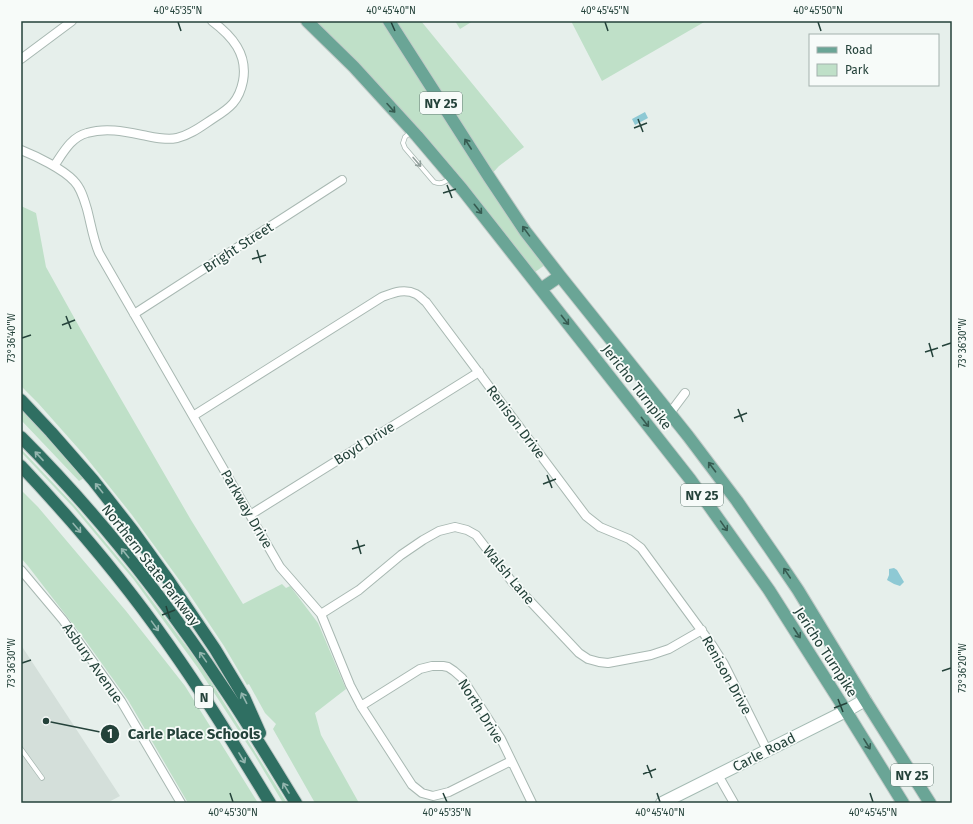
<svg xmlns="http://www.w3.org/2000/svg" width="973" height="824" font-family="'Fira Sans',sans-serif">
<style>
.built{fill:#d4dfda}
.green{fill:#bfe0c8}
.water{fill:#8ec9d4}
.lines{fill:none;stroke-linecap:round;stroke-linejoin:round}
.lane-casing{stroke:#a8b8b2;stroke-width:5.5}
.street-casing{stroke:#a8b8b2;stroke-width:10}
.secondary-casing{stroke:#a4bbb3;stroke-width:14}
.primary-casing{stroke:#c2cac8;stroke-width:14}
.highway-casing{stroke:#c2cac8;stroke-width:14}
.lane{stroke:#fff;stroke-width:4}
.street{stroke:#fff;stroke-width:8}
.secondary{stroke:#fff;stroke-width:12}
.primary{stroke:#6aa596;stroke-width:12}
.highway{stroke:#2f6f62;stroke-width:12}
.oneway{stroke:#365b51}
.oneway2{stroke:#92a09c}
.oneway3{stroke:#93b5ae}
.ticks{fill:none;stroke:#24423a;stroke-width:1.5}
.labels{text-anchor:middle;stroke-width:3.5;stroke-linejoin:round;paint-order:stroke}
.shield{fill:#f7fbf9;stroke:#637a73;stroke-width:1}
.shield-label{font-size:13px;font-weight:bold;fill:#24423a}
.street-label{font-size:14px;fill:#24423a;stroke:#f7fbf9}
.leader{fill:none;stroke:#24423a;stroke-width:1.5}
.callout-dot{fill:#24423a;stroke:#f7fbf9;stroke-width:1.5}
.mark-label{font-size:12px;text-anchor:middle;font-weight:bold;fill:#fff}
.callout-label{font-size:15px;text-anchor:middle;font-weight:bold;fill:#24423a;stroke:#f7fbf9;stroke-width:3.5;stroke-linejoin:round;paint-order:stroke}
.neatline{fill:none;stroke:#24423a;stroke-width:1.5}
.ticks-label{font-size:10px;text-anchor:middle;fill:#24423a}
</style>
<rect width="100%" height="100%" fill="#e6efeb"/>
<path class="built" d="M21,645L120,796L107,803H21Z"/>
<path class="green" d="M316,21H421L524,147L499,166L489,177L549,262L531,275Z
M455,21H473L460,29Z
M571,21H706L602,81Z
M21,206L36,213L46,267L81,330L191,520L243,604L282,584L286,588L290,586L318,623L346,689L315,713L321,735L359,803H315L273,729L276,724L265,713L249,684L247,685L224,646L188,592L132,515L85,456L38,403L21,386Z
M21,406L84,478L79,481L21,420Z
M21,449L75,506L136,579L201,666L287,803H283L255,756L198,668L134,580L73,507L21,452Z
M21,490L38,507L126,611L185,686L258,803H188L128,700L85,640L28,566L21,558Z"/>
<path class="water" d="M645,112L648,118L635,125L632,119Z
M894,568L897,570L904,582L900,586L894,584L887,580L889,575V569Z"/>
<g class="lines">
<g class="lane-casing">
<path id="lane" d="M412,131L405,137L403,143L405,148L434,182C441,185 445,182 450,178
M21,749L42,778"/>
</g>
<g class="street-casing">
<path id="street" d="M21,59L72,21
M21,150C36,156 63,169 74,181C81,188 84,199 87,209C91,224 93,239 99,253L280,567L321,614L350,685L361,706L412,785L422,793L433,796L449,792L511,761
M54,166C63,153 71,137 87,133C107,127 127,132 147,136C157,138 167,140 177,138C191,135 203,125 214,118C230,108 239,101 243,81C248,54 232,36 212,21
M134,314L342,180
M670,413L685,393
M193,416L382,297C393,293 404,288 416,294C420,296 423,300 426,302L586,516L600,527L629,539L641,548L712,645L724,664L767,750
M250,515L479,372
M21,570L63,620L121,701L181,803
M321,614L359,590L401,555L423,540L439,531L455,527L467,530L476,535L513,583L579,653L588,659L599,662L608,663L651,655L669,649L702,630
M361,706L420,669L432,666H443L448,667L454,671L462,678L501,739L532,803
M718,775L734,803"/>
</g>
<g class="secondary-casing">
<path id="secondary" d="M662,803L846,711L865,700"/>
</g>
<g class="primary-casing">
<path id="primary" d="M307,21L354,67L417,136L462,189L690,479L769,590L846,711L903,803
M389,21L489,177L525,231L560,276L688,436L737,501L777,559L798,590L865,700L930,803
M541,289L560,276"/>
</g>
<g class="highway-casing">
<path id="highway" d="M21,400L51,432L93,480L133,531L169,581L215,649L244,697L260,733
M21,437C97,513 164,598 223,687C249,725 272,764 296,803
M21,466C74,522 124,581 168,644C205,696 237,749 270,803"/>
</g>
<use href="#lane" class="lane"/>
<use href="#street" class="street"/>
<use href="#secondary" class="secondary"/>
<use href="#primary" class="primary"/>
<use href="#highway" class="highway"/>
</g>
<defs><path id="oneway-shaft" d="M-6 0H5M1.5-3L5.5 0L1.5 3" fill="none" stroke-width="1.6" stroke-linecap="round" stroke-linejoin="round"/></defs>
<g class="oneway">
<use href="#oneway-shaft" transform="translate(391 108) rotate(48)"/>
<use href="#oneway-shaft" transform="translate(468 144) rotate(-123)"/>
<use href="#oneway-shaft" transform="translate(478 209) rotate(51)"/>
<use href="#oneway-shaft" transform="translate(526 231) rotate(-126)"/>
<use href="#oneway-shaft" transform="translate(565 320) rotate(52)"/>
<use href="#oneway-shaft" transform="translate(645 422) rotate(52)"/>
<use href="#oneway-shaft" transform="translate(712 467) rotate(-127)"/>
<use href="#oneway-shaft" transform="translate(724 526) rotate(55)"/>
<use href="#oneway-shaft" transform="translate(787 573) rotate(-124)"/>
<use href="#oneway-shaft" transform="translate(797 633) rotate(57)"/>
<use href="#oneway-shaft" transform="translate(867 744) rotate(58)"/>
</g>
<use class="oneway2" href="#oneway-shaft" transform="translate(417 162) rotate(49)"/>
<g class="oneway3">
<use href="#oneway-shaft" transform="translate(39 456) rotate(-133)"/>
<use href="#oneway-shaft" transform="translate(99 488) rotate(-129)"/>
<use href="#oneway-shaft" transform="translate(77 528) rotate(50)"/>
<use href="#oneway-shaft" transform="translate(125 553) rotate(-129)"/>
<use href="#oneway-shaft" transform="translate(155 626) rotate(54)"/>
<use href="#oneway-shaft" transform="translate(203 657) rotate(-125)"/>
<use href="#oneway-shaft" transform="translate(244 698) rotate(-117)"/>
<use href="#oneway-shaft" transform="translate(242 758) rotate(59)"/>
<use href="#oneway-shaft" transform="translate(286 788) rotate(-121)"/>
</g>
<path class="ticks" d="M178,22L181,31M391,22L395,31M605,22L608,31M818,22L821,31M638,119L643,132M634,128L647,123M447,185L452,198M443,193L456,189M257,250L261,263M252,259L266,255M66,316L71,329M62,325L75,320M22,338L31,335M929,343L933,357M942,346L951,343M925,352L938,348M738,409L743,422M734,418L747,413M547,475L552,488M543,484L556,479M357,540L361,554M352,549L365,545M166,606L170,619M162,615L175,610M22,663L31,660M942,671L951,668M838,699L843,712M834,708L847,703M647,765L652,778M643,774L656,769M230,793L233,802M443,793L447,802M657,793L660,802M870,793L873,802"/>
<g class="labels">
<g class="shield">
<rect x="420" y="92" width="42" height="22" rx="3"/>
<rect x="681" y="484" width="42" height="22" rx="3"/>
<rect x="195" y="686" width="18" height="22" rx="3"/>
<rect x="891" y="764" width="42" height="22" rx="3"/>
</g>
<g class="shield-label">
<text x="441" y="108">NY 25</text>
<text x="702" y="500">NY 25</text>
<text x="204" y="702">N</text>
<text x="912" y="780">NY 25</text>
</g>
<g class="street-label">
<text transform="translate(238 247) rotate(-33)" y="5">Bright Street</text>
<text transform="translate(637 387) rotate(52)" y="5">Jericho Turnpike</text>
<text transform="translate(516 422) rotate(53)" y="5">Renison Drive</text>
<text transform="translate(364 443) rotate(-32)" y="5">Boyd Drive</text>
<text transform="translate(247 509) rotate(60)" y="5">Parkway Drive</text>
<text transform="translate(151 565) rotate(52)" y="5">Northern State Parkway</text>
<text transform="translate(509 575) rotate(50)" y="5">Walsh Lane</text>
<text transform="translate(826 652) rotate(57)" y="5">Jericho Turnpike</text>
<text transform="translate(93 663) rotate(55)" y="5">Asbury Avenue</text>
<text transform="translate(727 675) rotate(61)" y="5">Renison Drive</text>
<text transform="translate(481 711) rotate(58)" y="5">North Drive</text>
<text transform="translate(764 752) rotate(-27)" y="5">Carle Road</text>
</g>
</g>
<path class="leader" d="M46 721L110 734"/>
<g class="callout-dot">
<circle cx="46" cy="721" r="4"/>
<circle cx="110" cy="734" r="10"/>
</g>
<g class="mark-label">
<text x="110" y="738">1</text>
</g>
<g class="callout-label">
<text x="194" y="739">Carle Place Schools</text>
</g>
<rect width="973" height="824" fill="none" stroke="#f7fbf9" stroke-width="44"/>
<rect x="809" y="34" width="130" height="52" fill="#f7fbf9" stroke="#a3b1ad"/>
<rect x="817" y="47" width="20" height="6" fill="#6aa596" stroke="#a3b1ad"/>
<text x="845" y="54" font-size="12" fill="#24423a">Road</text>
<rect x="817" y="64" width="20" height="12" fill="#bfe0c8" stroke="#a3b1ad"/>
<text x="845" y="74" font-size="12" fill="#24423a">Park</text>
<rect x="22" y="22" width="929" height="780" class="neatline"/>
<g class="ticks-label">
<text x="178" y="14">40°45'35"N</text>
<text x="391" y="14">40°45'40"N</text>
<text x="605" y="14">40°45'45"N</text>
<text x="818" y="14">40°45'50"N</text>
<text transform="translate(11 338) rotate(-90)" y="4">73°36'40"W</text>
<text transform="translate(962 343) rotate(-90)" y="4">73°36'30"W</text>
<text transform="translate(11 663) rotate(-90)" y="4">73°36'30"W</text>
<text transform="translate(962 668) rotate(-90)" y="4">73°36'20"W</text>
<text x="233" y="816">40°45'30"N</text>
<text x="447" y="816">40°45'35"N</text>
<text x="660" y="816">40°45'40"N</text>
<text x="873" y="816">40°45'45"N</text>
</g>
</svg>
